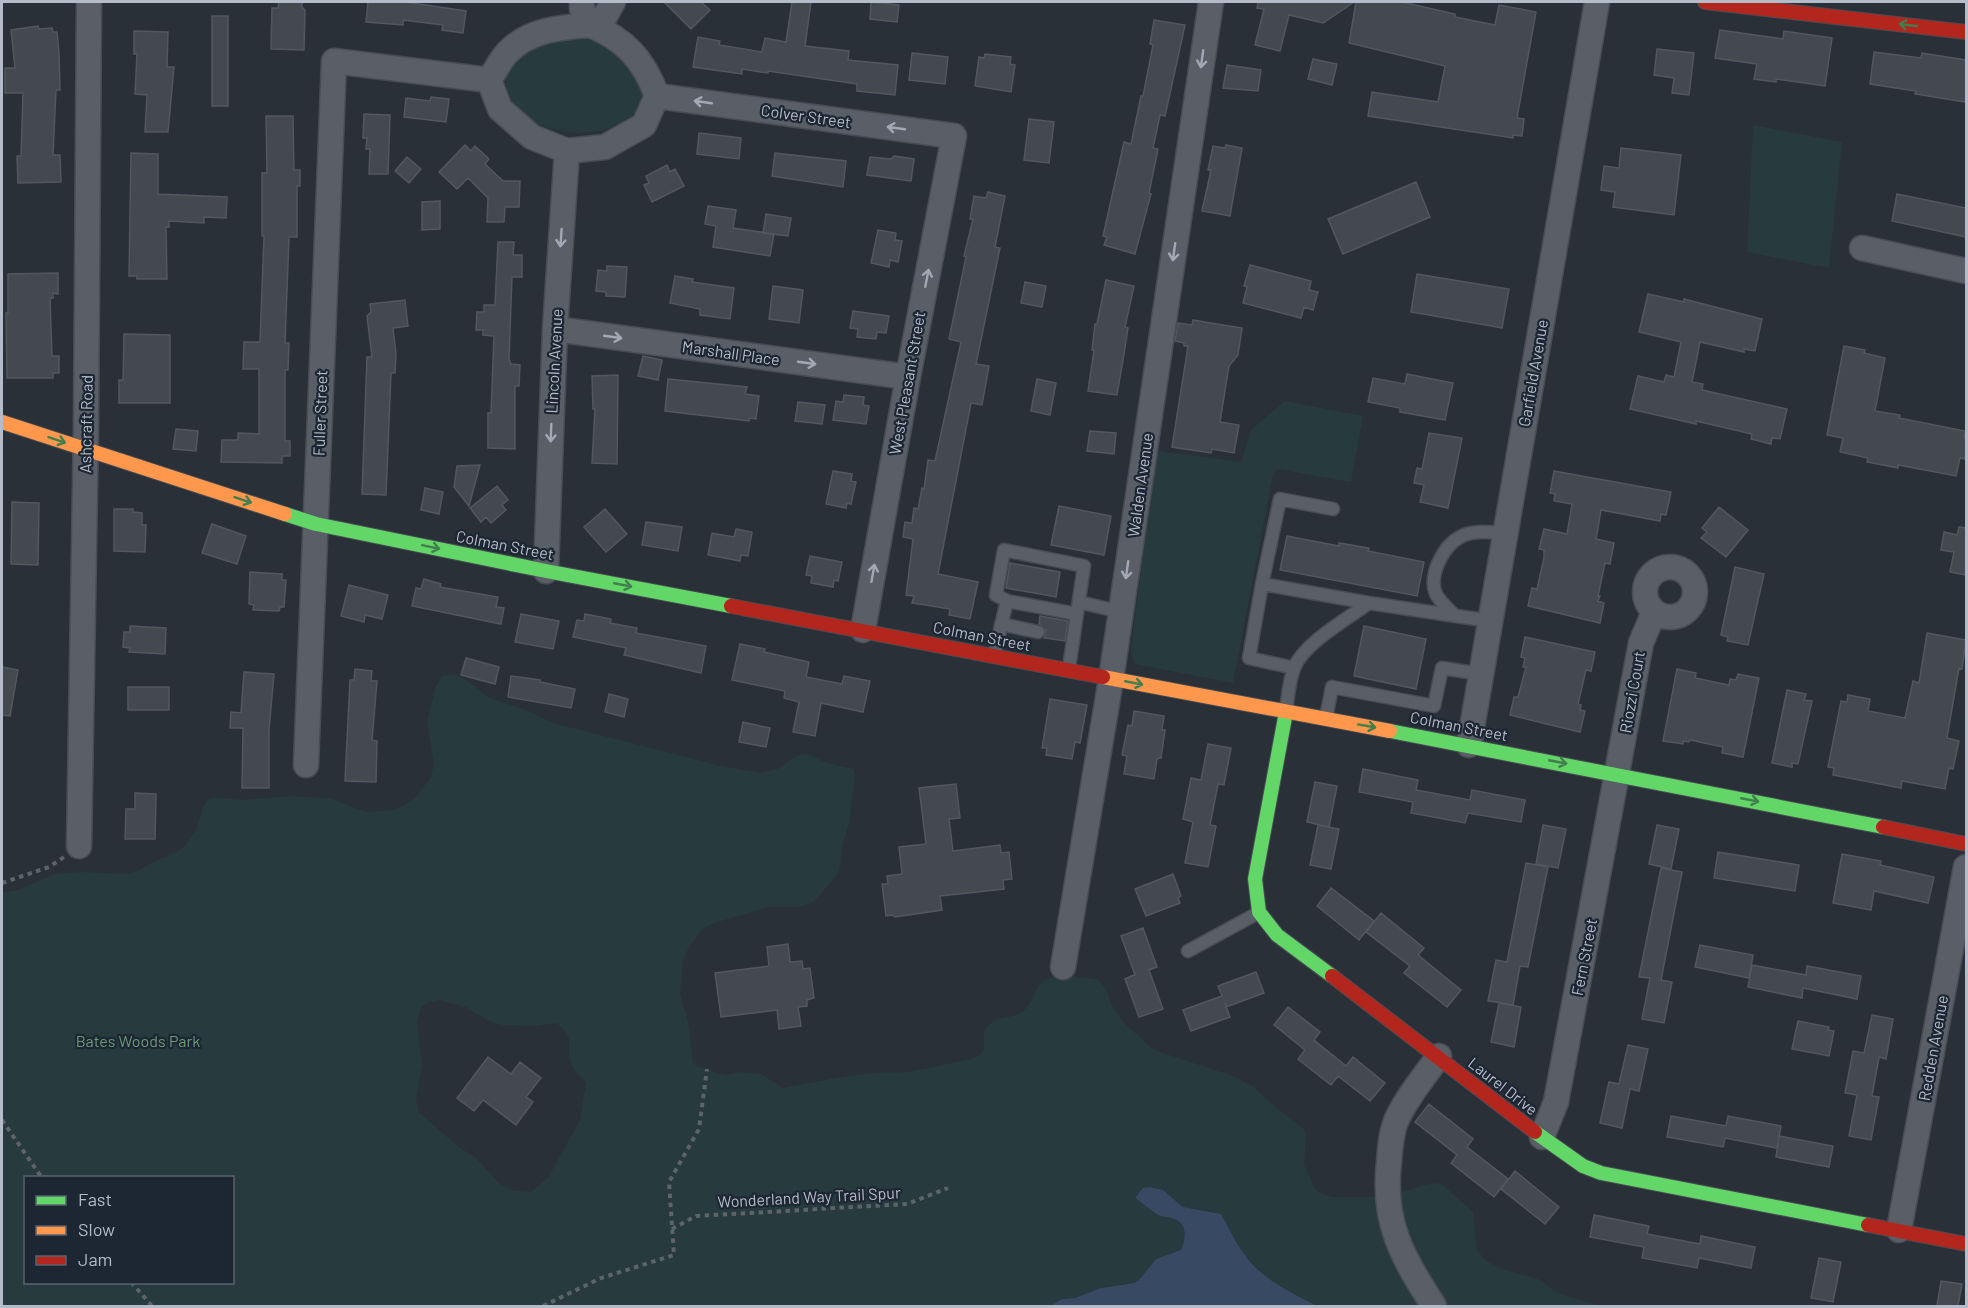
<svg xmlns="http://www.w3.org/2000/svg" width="1968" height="1308" font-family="Barlow,sans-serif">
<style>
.green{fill:#273a3e;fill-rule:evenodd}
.water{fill:#384963}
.building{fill:#444950;stroke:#52575f;stroke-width:1.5}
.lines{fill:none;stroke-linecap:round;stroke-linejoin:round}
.lane-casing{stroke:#484c53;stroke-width:15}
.street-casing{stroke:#484c53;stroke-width:27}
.fast-casing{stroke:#484c53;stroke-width:16}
.slow-casing{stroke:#484c53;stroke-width:16}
.jam-casing{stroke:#484c53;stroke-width:16}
.path{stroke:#5d636a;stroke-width:4;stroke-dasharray:4.5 4.5;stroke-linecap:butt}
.lane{stroke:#5a5e66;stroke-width:12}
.street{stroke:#5a5e66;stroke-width:24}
.fast{stroke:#63d668;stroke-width:14}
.slow{stroke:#ff974d;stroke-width:14}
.jam{stroke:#b3261e;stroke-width:14}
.oneway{stroke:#407e4e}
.oneway2{stroke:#a2a9b5}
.labels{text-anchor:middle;stroke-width:4.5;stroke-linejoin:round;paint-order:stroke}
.street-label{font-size:16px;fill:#b4bcc9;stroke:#1d2633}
.park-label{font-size:16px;fill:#6b9a76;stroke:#1d2633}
</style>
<rect width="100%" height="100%" fill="#2a3038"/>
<path class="green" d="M574,37C592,39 619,48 632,62C635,65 636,70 637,74C645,95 646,107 625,121C588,146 504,131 506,77C506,63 518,52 529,46C539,40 562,39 574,37Z
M1753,125L1842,142L1829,268L1747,252Z
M1285,401L1363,416L1351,482L1278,469L1273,474L1233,683L1135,664L1131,653L1136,609L1157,451L1241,462L1251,430Z
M455,675L468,681L489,698L529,711L553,723L721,766L761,773L780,768L796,756L802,754L809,755L827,763L853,769L855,775L849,824L843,843L839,872L813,903L798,907H769L714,923L701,930L689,947L683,960L680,994L688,1021L693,1062L696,1066L725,1075L740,1072L761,1074L783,1088C810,1083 837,1077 865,1074C879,1072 893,1073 906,1072C921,1070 937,1066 952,1063C960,1061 971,1060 978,1056C989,1050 980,1035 987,1027C997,1014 1013,1020 1024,1010C1033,1003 1034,991 1041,983C1050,972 1087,977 1099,980L1107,991L1111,1004L1124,1023L1154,1050L1230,1075L1243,1081L1254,1087L1273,1105L1304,1129L1306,1135L1304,1164L1315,1189L1320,1193L1333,1197H1369L1404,1191L1424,1185L1437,1183L1443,1185L1473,1212L1477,1250L1486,1261L1505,1270L1538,1279L1560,1294L1600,1306H1317L1275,1283L1259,1271L1245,1256L1221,1214L1183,1207L1163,1190L1135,1198C1144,1203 1151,1211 1159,1215C1164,1217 1171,1217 1177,1220C1188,1227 1185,1241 1181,1250L1156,1259L1139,1280L1134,1283L1101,1288L1075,1298L1062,1299L1050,1306H2V893L18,890L55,874L82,872L125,874L138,871L155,861L173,854L184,847L196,830L204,805L208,800L215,797L242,800L289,796L329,798L366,812L392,810L405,805L416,797L431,777L434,764L427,723L435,688L442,676ZM439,1000L466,1007L489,1021L502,1025L535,1026L556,1023C576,1038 566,1040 570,1060C572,1069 580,1076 586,1083L580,1120L549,1176L531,1192L511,1190L499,1183L477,1159L455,1144L419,1112L416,1099L422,1064L417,1021L421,1008L426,1003ZM26,1178H232V1282H26Z"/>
<path class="water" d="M1150,1187L1163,1190L1183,1207L1221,1214C1229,1228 1236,1243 1245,1255C1262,1280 1292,1292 1317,1306H1050L1062,1299L1075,1298L1101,1288L1134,1283L1139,1280L1156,1259L1181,1250C1185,1240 1188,1227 1177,1220C1171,1217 1164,1217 1158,1215C1151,1211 1143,1203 1135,1198L1143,1188Z"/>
<path class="building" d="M279,2H302V7L305,10L304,50L271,49L272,8H278Z
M368,2H405L466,11L463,33L442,30L443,25L403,20V25L366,22Z
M664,2H701L710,10L691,29Z
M792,2H811L805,46L849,51L848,60L898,65L895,95L857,91V84L768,71V73L742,69V74L693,67L698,37L720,41L719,45L762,52L765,38L786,42Z
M871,2L899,5L897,22L870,19Z
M1258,2H1354L1323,23L1289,15L1280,51L1255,45L1264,9L1257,8Z
M1356,2H1402L1455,14V17L1495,25L1499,5L1536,12L1517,118L1524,119L1522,136L1513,135V138L1368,116L1372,92L1438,102L1445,66L1349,43Z
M212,16H228V106H212Z
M1154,20L1185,25L1165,116L1160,115L1153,148L1158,149L1149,193L1151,194L1135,254L1104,245L1107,237L1103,236L1124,142L1131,144L1141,96H1143L1153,45L1150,44Z
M38,26L39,29L52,28L53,32H57L59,53L60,90H56L53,155H60L61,182L18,183L17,156H21L23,93H5V68H15L11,30Z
M1720,30L1783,39L1784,31L1832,38L1825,86L1776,79V82L1754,79L1757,64L1715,58Z
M134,31L168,32L167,67H174L168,132H145L147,95L135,94L137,54H134Z
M1657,49L1694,53L1689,95L1672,93L1674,78L1654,75Z
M1874,52L1921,58L1922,53L1966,60V102L1915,94L1916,91L1870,84Z
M912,53L948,57L945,84L909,80Z
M985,54L1011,57L1010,64L1015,65L1011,92L975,86L979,57L984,58Z
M1313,59L1337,64L1332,85L1308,79Z
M1227,65L1261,70L1258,91L1223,88Z
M431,97L449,99L446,122L404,117L406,98L430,101Z
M364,114L390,115L388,174H369L370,149H366L367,138H363Z
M266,116H293L294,170H300V186H297V237H289L285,343H289L288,370H285V441H290V456H282V463L221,462L222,440H238V433L259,434V369H243L244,342H260L264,236H262V173H267Z
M1029,119L1054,122L1049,163L1024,160Z
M699,133L741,138L739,159L697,154Z
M465,145L471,151L475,146L489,159L485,164L503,181H520L519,207H505L504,222H487L488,198L468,178L457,189L439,172Z
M1226,145L1242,148L1230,216L1202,211L1211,170H1208L1213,146L1225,148Z
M1621,148L1681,155L1674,215L1613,207L1615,192L1601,190L1604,166L1619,168Z
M131,153L158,154V194L227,197L226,218L204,217V223L169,221V227H166L167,279H137V276H129Z
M775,153L846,161L843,187L772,176Z
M894,156L914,159L911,181L867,175L870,157L891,159Z
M407,157L421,169L409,183L395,171Z
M667,165L670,172L675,169L684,186L652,202L644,185L649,183L646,176Z
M1416,182L1430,217L1343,254L1328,219Z
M988,192L1005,196L995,247L1000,248L976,364L989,366L982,405L971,403L938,574L978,582L970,619L949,615L950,609L912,603L914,596L906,595L913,539L903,537L905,522L912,523L914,508L918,509L922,488L924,489L928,460L935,461L961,342L949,339L966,257L964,256L973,219H970L974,196L986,198Z
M1897,194L1966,208V237L1892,221Z
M440,201V229L422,230V202Z
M708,206L736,210L733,228L774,234L770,256L713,247L716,226L705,224Z
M766,214L791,218L788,236L763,233Z
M878,230L896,233L895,240L902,241L898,262L890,260L889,267L871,263Z
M498,242H514L513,255H522V277H512L509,359L511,364L520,365L519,386H515V449L488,448V413H491L494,336L483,335V330H476L477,312H484V305H495Z
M1250,265L1311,281L1309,290L1318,292L1313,310L1304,307L1301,318L1243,303L1247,287L1244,286Z
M607,266L627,267L625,297L606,296V292L596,291L598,270L607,271Z
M58,273V294L53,293V298H50L52,356H59V373H53V378H7L6,313H8V274Z
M1417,274L1509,289L1502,328L1411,312Z
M675,276L693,279L692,282L734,288L730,319L700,315V309L670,303Z
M1106,280L1134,286L1125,327L1128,328L1124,354L1117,395L1088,391L1094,350H1092L1095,324H1097Z
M1025,282L1046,286L1042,307L1021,303Z
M773,286L803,290L799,323L769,319Z
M1648,294L1684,302V299L1762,319L1755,351L1744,349V352L1700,342L1692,382L1703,384L1702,390L1787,409L1780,439L1772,438L1771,444L1751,439L1752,434L1696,421V424L1630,409L1638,376L1664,382L1666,375L1674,377L1681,342L1639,332Z
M405,300L408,326L393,328L396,354L395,373H391L386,495L362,494L367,357H372L367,316L371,312L370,304Z
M853,311L889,316L886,333L877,332L876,339L857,337L858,329L850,328Z
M1193,320L1242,328L1238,355L1229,366L1220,422L1239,425L1234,453L1212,449L1211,453L1172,447L1188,346H1184V343L1175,341L1178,323L1192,325Z
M124,334L170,335V403H119V380H123Z
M1844,346L1865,350L1864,353L1885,358L1875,411L1900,415L1899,418L1965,431L1964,438L1966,439V451L1965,459L1960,458L1956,476L1898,465V468L1867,462L1868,458L1840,452L1843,438L1827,435Z
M643,356L662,360L658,380L638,376Z
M1407,374L1453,383L1445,420L1400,412V408L1368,402L1373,378L1405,384Z
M618,375L617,464L592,463L595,409H593L592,376Z
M668,379L747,387L745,394L759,396L756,419L749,418V421L665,411Z
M1037,379L1056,383L1050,415L1031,411Z
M844,395L864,397L863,405L869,406L866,424L833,420L836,401L843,402Z
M798,402L825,405L822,424L795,421Z
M176,429L198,431L196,451L173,449Z
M1090,431L1116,433L1114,454L1087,451Z
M1429,433L1462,438L1448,508L1420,502L1424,485L1414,483L1417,468L1422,469Z
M480,465L469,506L454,487L457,466Z
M833,471L852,474L851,481L856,482L851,504L847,503L846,508L826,504Z
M1554,471L1671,492L1666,515L1661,514L1660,521L1601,510L1596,539L1614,543L1610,564L1605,563L1598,596H1600L1598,601L1604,603L1600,623L1528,606L1532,588L1537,589L1544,558V550L1539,549L1544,529L1567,534L1572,504L1554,501L1555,494L1550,493Z
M497,486L508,500L502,505L506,510L491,523L486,517L481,522L470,508Z
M425,488L443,492L439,514L421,510Z
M12,502L39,503L38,565L11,564Z
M1059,506L1111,516L1104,555L1051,545Z
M1719,507L1748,530L1726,557L1701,538L1707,532L1702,528Z
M114,509H133V512L142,513V525H146L145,552L114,551Z
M605,509L627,534L606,552L584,527Z
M646,522L682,527L678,551L642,545Z
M212,524L246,536L237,564L202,553Z
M1959,527L1966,528V575L1950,572L1954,552L1941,550L1944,532L1957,535Z
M736,529L752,532L748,556L741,555L740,561L708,555L712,533L734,537Z
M1287,536L1339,546V543L1369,548L1368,551L1424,562L1417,596L1280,570Z
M810,556L842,562L838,581L834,580L833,587L811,583L812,576L806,575Z
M1010,563L1060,572L1056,597L1006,588Z
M1735,567L1764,574L1748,645L1727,641L1728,637L1721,635Z
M250,572L282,574V580H286L284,607H280L279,611L253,610L254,605L249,604Z
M424,579L441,584L440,587L498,597L496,607L504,608L501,624L412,606L416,588L421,589Z
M349,585L388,595L382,619L365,615L364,622L341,616Z
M521,614L559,621L553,649L515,642Z
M585,614L611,619L610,623L637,628L636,633L706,646L701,673L624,655L626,648L573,637L577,620L584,621Z
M1040,616L1068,621L1065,641L1044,638L1046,630L1039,624Z
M130,626L166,628L165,654L129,652L130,648L123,647L124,632H130Z
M1364,626L1426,639L1416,689L1354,676Z
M1927,633L1966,640L1962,669L1959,668L1947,738L1959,741L1953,769L1949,768L1945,789L1902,781L1901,788L1833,775L1834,768L1828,767L1841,701L1847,702L1848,695L1870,699L1868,711L1905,718L1913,681L1919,683Z
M1525,637L1595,652L1591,671L1586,670L1578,704L1581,705L1580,710L1585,711L1580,732L1510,715L1514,697H1518L1526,667H1523L1525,658L1521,657Z
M740,644L765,649L764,652L809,662L806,677L842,684L844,676L870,681L863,712L821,703L815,736L793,732L799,702L784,698L785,691L732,680Z
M466,658L499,667L495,684L461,675Z
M2,667L18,670L10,716L2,715Z
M355,669L372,671L371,681H377L372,740L377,741L376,782L345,781L350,680H354Z
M1677,669L1696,673L1695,678L1729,685L1730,679L1736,680L1738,674L1759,678L1743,757L1722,753L1723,747L1690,740L1689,742L1683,741V744L1663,741Z
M244,672L274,674L269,730V788H242L243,728H230L231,712L241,713Z
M511,676L540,680V682L575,689L571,708L508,697Z
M128,687H169V710H128Z
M1787,690L1806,694L1804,700L1812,701L1798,764L1792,763V767L1772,763Z
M609,694L628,699L624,717L605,712Z
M1050,699L1087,705L1080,743L1075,742L1072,759L1046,755L1047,748H1042Z
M1134,711L1164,716L1162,730H1165L1161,758L1157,759L1154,779L1124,774L1127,756L1122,755L1128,725L1132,726Z
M743,722L770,728L766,747L739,742Z
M1208,744L1231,748L1224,785L1218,784L1210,825L1216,826L1208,867L1185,863L1193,822L1183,819L1191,778L1201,780Z
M1363,769L1418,780L1416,790L1470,800L1472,790L1525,800L1521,822L1468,813L1465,823L1411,813L1413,802L1359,792Z
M1315,782L1337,786L1329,827L1307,822Z
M956,784L960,818L949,819L953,851L1000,845L1001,853L1009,852L1012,879L1003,880L1004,889L940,896L942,910L895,917L892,915L886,916L882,884H888L887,876L902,874L899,847L926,844L919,788Z
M135,793L156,794L155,839H125L126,809H135Z
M1318,825L1339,829L1331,869L1310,865Z
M1543,825L1566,829L1558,868L1536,864Z
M1657,825L1679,829L1671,869L1649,864Z
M1718,852L1799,865L1795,891L1714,878Z
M1842,854L1881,861L1880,865L1934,877L1928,903L1874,891L1871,910L1833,903Z
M1526,863L1548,867L1528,967L1520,966L1513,1005L1488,1001L1496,960L1507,962Z
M1661,868L1682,872L1661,980L1672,982L1664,1023L1642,1019L1650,978L1639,977Z
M1173,874L1181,896L1178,898L1180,903L1146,916L1135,889Z
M1331,888L1374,921L1359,940L1317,906Z
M1381,913L1424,948L1418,955L1461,990L1447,1007L1404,973L1410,966L1366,932Z
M1143,928L1157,967L1149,970L1163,1009L1139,1017L1125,979L1136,974L1135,975L1121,936Z
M788,944L790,962L802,961L803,969L810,968L814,998L807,1000V1006L798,1007L801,1026L779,1029L777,1010L721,1017L715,973L769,966L767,947Z
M1700,945L1753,955L1749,978L1695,967Z
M1752,965L1806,975L1807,966L1861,976L1857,999L1803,988L1802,998L1748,987Z
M1256,972L1264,993L1226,1007L1225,1003L1230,1017L1191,1031L1183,1010L1222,996L1218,986Z
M1499,1003L1521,1007L1514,1047L1491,1042Z
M1288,1007L1320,1032L1314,1040L1346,1066L1353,1057L1385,1083L1370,1101L1338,1076L1331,1085L1298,1059L1305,1050L1274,1025Z
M1872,1015L1893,1019L1886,1059L1879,1057L1872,1096L1879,1097L1871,1140L1849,1136L1857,1095L1845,1093L1853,1051L1864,1053Z
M1798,1021L1829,1027L1828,1030L1834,1031L1829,1056L1792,1049Z
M1628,1045L1648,1049L1639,1091L1630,1089L1622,1128L1600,1123L1609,1082L1619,1084Z
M488,1057L511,1074L520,1062L541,1078L526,1097L533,1102L516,1125L483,1100L474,1111L457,1098Z
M1429,1104L1473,1139L1467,1147L1508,1179L1494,1197L1451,1163L1457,1155L1415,1122Z
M1671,1116L1726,1126L1728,1116L1781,1126L1777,1148L1725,1138L1723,1147L1667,1137Z
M1779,1136L1833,1146L1829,1167L1776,1157Z
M1515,1171L1559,1207L1545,1224L1501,1189Z
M1594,1215L1649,1226L1647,1234L1700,1244L1701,1236L1755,1247L1751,1268L1699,1258L1697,1268L1642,1258L1644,1247L1590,1237Z
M1819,1258L1841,1262L1833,1302L1811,1298Z
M1941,1281L1962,1284L1958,1306H1937Z"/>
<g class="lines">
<g class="lane-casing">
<path id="lane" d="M1333,509L1280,499L1262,584L1369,603L1490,621
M1262,584L1249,658L1294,668
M1079,602L1121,612
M1454,615C1448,608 1440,602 1436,594C1428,576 1443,546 1460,537C1473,530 1490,532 1505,533
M1001,624L1038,632
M994,655L1007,601
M1069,668L1084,566L1004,550L996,595L1007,601L1077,614
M1286,710C1288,697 1289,681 1294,668C1304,643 1347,619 1369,603
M1326,718L1332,687L1434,706L1442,668L1481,674
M1188,951L1258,913"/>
</g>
<g class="street-casing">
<path id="street" d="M582,2V9L590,25L604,18L613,2
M590,25C625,39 644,60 657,96L644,125L605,147L567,151L532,137L500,109L489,80C495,72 500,60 507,53C528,30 561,27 590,25Z
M657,96L954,136L908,377L863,630
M1862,248L1966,271
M555,329L908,377
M1645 592a25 25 0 1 1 50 0a25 25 0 1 1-50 0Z
M546,571L555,329L567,151
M1469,745L1597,2
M306,765L334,61L489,80
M79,846L86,427L89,2
M1063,967L1111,679L1211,2
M1542,1137L1556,1102L1641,643L1654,612
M1899,1230L1966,867
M1434,1306C1402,1257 1382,1222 1389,1162C1390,1148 1391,1134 1396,1121C1406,1098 1424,1077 1439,1056"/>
</g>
<g class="fast-casing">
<path id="fast" d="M285,514L316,524L546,571L731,606
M1286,712L1255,879L1259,912L1277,935L1332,976
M1390,731L1883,827
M1535,1132L1583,1166L1601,1173L1868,1225"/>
</g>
<g class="slow-casing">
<path id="slow" d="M2,422L285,514
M1103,677L1390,731"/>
</g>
<g class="jam-casing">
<path id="jam" d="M1705,2L1966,32
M731,606L1103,677
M1883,827L1966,844
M1332,976L1535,1132
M1868,1225L1966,1244"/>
</g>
<path class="path" d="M2,883L49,867L64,857
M2,1120L42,1178
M672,1229L696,1216L907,1204L948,1188
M131,1282L152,1306
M543,1306L601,1278L674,1255L669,1182L699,1129L707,1069"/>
<use href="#lane" class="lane"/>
<use href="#street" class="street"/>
<use href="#fast" class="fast"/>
<use href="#slow" class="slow"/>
<use href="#jam" class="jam"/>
</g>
<defs><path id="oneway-shaft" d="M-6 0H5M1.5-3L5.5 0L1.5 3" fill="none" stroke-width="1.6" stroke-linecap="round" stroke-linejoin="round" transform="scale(1.5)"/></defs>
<g class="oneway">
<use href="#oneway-shaft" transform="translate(1908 25) rotate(-173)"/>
<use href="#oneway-shaft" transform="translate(57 440) rotate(18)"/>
<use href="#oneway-shaft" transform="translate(243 500) rotate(18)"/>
<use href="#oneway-shaft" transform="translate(431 547) rotate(12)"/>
<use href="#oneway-shaft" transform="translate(623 585) rotate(11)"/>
<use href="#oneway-shaft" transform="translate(1134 683) rotate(11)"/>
<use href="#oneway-shaft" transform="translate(1367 726) rotate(10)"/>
<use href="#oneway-shaft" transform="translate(1558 762) rotate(11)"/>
<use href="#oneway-shaft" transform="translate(1750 800) rotate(11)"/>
</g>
<g class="oneway2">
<use href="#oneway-shaft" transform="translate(1202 59) rotate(98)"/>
<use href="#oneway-shaft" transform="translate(703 102) rotate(-172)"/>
<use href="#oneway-shaft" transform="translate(896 128) rotate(-172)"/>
<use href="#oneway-shaft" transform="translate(561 238) rotate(94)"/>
<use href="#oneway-shaft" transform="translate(1174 252) rotate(98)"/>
<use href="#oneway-shaft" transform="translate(927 278) rotate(-79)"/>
<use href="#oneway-shaft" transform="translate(613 337) rotate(8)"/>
<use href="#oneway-shaft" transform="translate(807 363) rotate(8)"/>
<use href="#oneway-shaft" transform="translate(551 433) rotate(92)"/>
<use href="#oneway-shaft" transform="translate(1127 570) rotate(98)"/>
<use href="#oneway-shaft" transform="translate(873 573) rotate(-80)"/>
</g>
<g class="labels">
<g class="street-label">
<text transform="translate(806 116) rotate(8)" y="6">Colver Street</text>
<text transform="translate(731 353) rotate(8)" y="6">Marshall Place</text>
<text transform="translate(554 361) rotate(-87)" y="6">Lincoln Avenue</text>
<text transform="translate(1533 373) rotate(-80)" y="6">Garfield Avenue</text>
<text transform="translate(907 383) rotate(-80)" y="6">West Pleasant Street</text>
<text transform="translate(320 413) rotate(-88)" y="6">Fuller Street</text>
<text transform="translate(86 424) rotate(-89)" y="6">Ashcraft Road</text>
<text transform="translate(1140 485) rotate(-82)" y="6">Walden Avenue</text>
<text transform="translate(505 545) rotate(11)" y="6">Colman Street</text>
<text transform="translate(982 636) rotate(11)" y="6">Colman Street</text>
<text transform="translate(1632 692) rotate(-80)" y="6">Riozzi Court</text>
<text transform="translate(1459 726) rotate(11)" y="6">Colman Street</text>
<text transform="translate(1584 957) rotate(-79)" y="6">Fern Street</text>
<text transform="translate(1933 1048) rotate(-80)" y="6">Redden Avenue</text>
<text transform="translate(1503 1086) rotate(38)" y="6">Laurel Drive</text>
<text transform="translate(809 1197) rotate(-3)" y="6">Wonderland Way Trail Spur</text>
</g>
<g class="park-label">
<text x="138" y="1047">Bates Woods Park</text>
</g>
</g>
<rect width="1968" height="1308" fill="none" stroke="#b4bcc9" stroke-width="6"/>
<rect x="24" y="1176" width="210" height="108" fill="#1d2633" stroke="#59626f" stroke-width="1.5"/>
<rect x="36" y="1196" width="30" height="9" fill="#63d668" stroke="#59626f" stroke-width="1.5"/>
<text x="78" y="1206" font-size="18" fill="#b4bcc9">Fast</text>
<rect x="36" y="1226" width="30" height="9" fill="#ff974d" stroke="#59626f" stroke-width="1.5"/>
<text x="78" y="1236" font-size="18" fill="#b4bcc9">Slow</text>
<rect x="36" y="1256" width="30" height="9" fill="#b3261e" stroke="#59626f" stroke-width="1.5"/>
<text x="78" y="1266" font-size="18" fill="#b4bcc9">Jam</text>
</svg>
